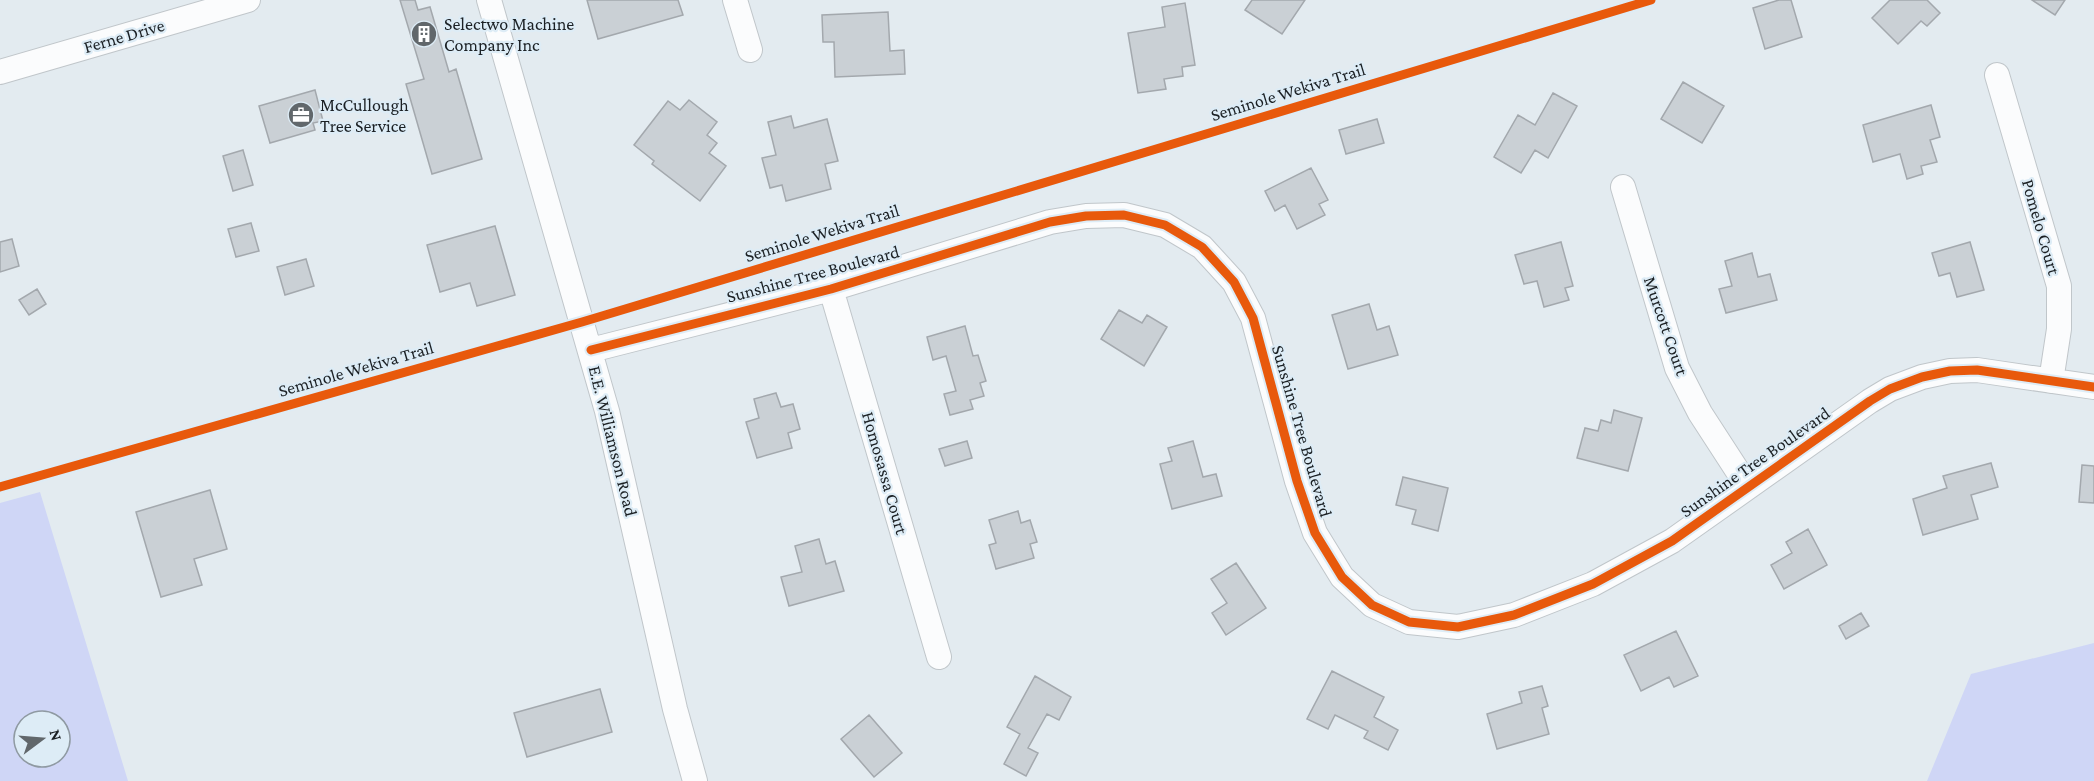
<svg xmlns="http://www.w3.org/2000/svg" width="2094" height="781" font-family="'Crimson Pro',serif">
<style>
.green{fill:#cfd6f6;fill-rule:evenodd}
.building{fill:#cad0d5;stroke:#a3a8ad;stroke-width:1.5}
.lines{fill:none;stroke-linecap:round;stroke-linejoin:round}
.minor-casing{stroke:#c0c6ca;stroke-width:26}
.minor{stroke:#fbfcfd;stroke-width:24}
.cycleway-casing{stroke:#ddecf6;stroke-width:13}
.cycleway{stroke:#e8590c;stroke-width:9}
.labels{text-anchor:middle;stroke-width:4.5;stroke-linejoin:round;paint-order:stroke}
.poi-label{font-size:18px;fill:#1b2024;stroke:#ddecf6;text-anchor:start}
.street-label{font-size:18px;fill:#1b2024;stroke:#ddecf6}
</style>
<rect width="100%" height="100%" fill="#e3ebf0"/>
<path class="green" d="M40,492L128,781H0V503ZM24,721H60V757H24Z
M2094,643V781H1927L1971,674Z"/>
<path class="building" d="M400,0H415L418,10L430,7L449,72L456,69L482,159L432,174L406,84L424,79Z
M587,0H678L683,15L598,39Z
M1252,0H1305L1282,34L1245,10Z
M1779,0H1791L1802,37L1765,49L1753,8Z
M1890,0H1927L1940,13L1927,26L1921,21L1898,44L1872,18Z
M2032,0H2065L2055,15Z
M1185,3L1195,65L1182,67L1183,76L1164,79L1166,89L1138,93L1128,33L1165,27L1162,7Z
M888,12L890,51L904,50L905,74L835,77L834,42H823L822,15Z
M1683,82L1724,106L1702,143L1661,119Z
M315,90L323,121L313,123L315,130L270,143L259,106Z
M1553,93L1577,106L1548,158L1535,150L1521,173L1494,157L1518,115L1535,125Z
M689,100L717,122L707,135L717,143L709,153L726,166L700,201L652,164L654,161L634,145L668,101L680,110Z
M1931,105L1940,137L1930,140L1937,162L1921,166L1923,174L1907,179L1900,154L1873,162L1863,125Z
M791,116L794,128L827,119L838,161L825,164L831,189L786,201L782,185L770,188L762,158L776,155L768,122Z
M1377,119L1384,143L1346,154L1339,130Z
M243,150L253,185L233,191L223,156Z
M1311,168L1328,200L1319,204L1325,215L1297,229L1285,205L1275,211L1265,191Z
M251,223L259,251L236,257L228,229Z
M495,226L515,295L477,306L470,283L440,292L427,245Z
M12,239L19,266L0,272V242Z
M1561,242L1573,286L1565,288L1569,300L1544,307L1537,281L1524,284L1515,255Z
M1970,242L1984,290L1957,297L1950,273L1939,276L1932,253Z
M1752,253L1758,277L1770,274L1777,300L1726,313L1719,289L1732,286L1725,261Z
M306,259L314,286L285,295L277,267Z
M37,289L46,304L29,315L19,300Z
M1369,304L1377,330L1389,326L1398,355L1348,369L1332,315Z
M1119,310L1142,323L1147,315L1167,327L1144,366L1101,339Z
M965,326L973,356L978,355L986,381L980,383L984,396L970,400L973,409L950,415L944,394L956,391L946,356L933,360L927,337Z
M776,393L781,407L793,404L800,429L788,433L792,448L757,458L746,422L759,418L754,399Z
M1614,410L1642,418L1628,471L1577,458L1585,428L1598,431L1601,420L1611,423Z
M967,441L972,458L945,466L939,449Z
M1193,441L1203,477L1216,474L1222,496L1172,509L1160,464L1172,461L1168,448Z
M1991,463L1998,487L1971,495L1978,519L1923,535L1913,499L1947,488L1943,476Z
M2082,465L2094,466V503L2079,502Z
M1403,477L1448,488L1438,531L1412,524L1416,510L1396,505Z
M210,490L227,549L194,559L202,585L161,597L136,512Z
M1018,511L1021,523L1030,520L1037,542L1030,544L1034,558L996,569L989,545L996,543L989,520Z
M1808,529L1827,565L1784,589L1771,565L1792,553L1786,542Z
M819,539L826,564L835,561L844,591L789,606L781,577L802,572L795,546Z
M1236,563L1266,608L1226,635L1212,613L1227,603L1211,579Z
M1861,613L1869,626L1846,639L1839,626Z
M1676,631L1698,676L1674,687L1669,677L1641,691L1624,655Z
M1332,671L1384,697L1374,717L1398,730L1388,750L1364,738L1368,731L1335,715L1328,729L1307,719Z
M1035,676L1071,697L1059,720L1047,714L1028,748L1038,753L1026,776L1004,764L1020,734L1007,727Z
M1542,686L1548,706L1542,708L1549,734L1497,749L1487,714L1522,703L1519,692Z
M600,689L612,732L527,757L514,713Z
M869,715L902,753L874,777L841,739Z"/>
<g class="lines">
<g class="minor-casing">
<path id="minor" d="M489,0L607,411L675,709L695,781
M735,0L750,50
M0,72L248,0
M1997,75L2059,286V329L2051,381
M1623,187L1677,368L1700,413L1748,487
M831,289L939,657
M591,350L831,289L1050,222L1086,216L1124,215L1165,225L1202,247L1234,282L1253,318L1297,481L1315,533L1342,577L1372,605L1409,622L1458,627L1514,615L1593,584L1672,541L1870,401L1890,389L1922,377L1950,371L1977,370L2094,387"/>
</g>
<use href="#minor" class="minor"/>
<g class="cycleway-casing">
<path id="cycleway" d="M591,350L831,289L1050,222L1086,216L1124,215L1165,225L1202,247L1234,282L1253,318L1297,481L1315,533L1342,577L1372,605L1409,622L1458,627L1514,615L1593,584L1672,541L1870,401L1890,389L1922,377L1950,371L1977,370L2094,387
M0,487L582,322L1651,0"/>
</g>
<use href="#cycleway" class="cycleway"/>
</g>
<defs>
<g id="building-disc" transform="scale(1.35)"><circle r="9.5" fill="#61676b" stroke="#ddecf6"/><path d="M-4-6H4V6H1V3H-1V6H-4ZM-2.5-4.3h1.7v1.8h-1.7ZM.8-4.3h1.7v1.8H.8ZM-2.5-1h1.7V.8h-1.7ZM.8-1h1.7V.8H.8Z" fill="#fff"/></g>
<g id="office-disc" transform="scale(1.35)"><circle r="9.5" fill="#61676b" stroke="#ddecf6"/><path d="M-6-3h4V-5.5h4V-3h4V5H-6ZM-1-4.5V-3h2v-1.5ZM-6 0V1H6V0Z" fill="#fff"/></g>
</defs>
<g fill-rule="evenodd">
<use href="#building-disc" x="424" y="34"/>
<use href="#office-disc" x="301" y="115"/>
</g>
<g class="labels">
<g class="poi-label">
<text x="444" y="30">Selectwo Machine<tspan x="444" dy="21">Company Inc</tspan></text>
<text x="320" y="111">McCullough<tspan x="320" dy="21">Tree Service</tspan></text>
</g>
<g class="street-label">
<text transform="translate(124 36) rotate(-16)" y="6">Ferne Drive</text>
<text transform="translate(1288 92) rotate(-17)" y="6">Seminole Wekiva Trail</text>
<text transform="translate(2041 227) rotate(74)" y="6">Pomelo Court</text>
<text transform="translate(822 233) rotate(-17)" y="6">Seminole Wekiva Trail</text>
<text transform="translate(813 274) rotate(-15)" y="6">Sunshine Tree Boulevard</text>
<text transform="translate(1666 326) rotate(71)" y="6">Murcott Court</text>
<text transform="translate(356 369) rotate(-16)" y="6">Seminole Wekiva Trail</text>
<text transform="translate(1302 431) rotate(74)" y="6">Sunshine Tree Boulevard</text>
<text transform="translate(613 441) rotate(76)" y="6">E.E. Williamson Road</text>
<text transform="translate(1755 462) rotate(-35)" y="6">Sunshine Tree Boulevard</text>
<text transform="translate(885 473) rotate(74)" y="6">Homosassa Court</text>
</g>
</g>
<g transform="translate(42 739) rotate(74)"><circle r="28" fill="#ddecf6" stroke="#8f9aa2" stroke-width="1.5"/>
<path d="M0-4.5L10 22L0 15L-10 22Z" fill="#61676b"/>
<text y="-9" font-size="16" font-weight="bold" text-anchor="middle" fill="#1b2024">N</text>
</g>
</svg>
